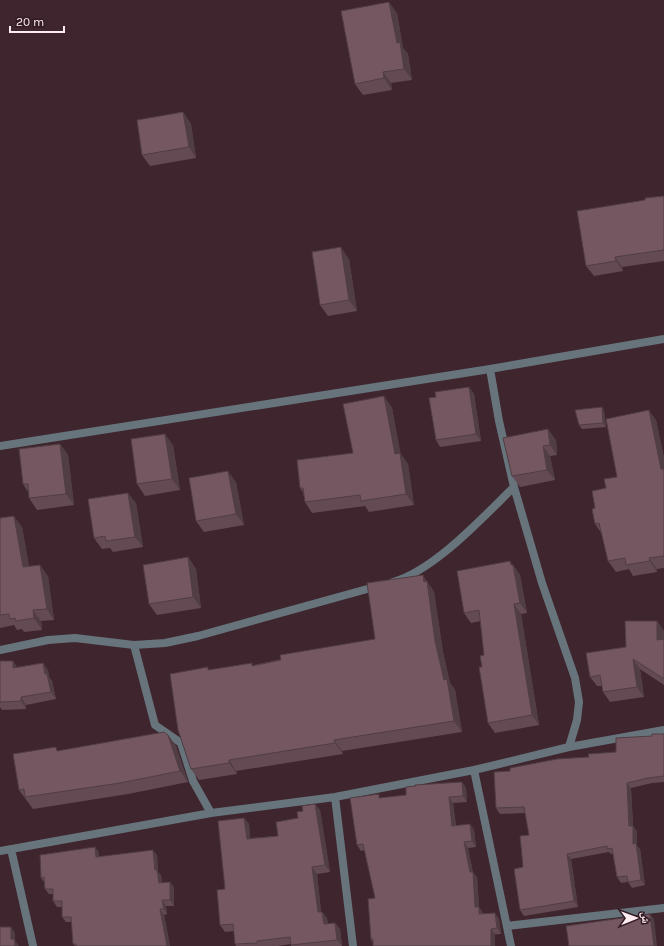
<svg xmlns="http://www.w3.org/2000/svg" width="664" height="946" font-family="Karla,'Noto Naskh Arabic',sans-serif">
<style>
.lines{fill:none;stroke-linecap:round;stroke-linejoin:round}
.minor{stroke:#67747b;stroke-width:8}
.wall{fill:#644b53}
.shaded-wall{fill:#513d44}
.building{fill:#745761;stroke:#513d44}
</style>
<rect width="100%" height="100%" fill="#3e252e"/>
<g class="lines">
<path class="minor" d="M490,369L499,421L514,487L542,583L575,678L579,702L577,720L569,747
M0,446L490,369L664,339
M393,582C435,570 483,517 514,487
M134,645L155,725L181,743L193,781L211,813
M0,650L48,640L75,638L134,645L165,643L198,636L378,586
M474,770L511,946
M335,797L353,946
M11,849L33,946
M0,851L211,813L335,797L474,770L569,747L664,730
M507,926L664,908"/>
</g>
<path class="wall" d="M397,13L403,48L408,54L412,80L391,83L392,90L363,95L355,84Z
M183,112L191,124L196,158L150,166L142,155Z
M664,196V261L622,267L623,271L594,276L586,266L645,200Z
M349,259L357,311L328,316L320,305Z
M469,387L474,394L481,441L440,447L436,440V397Z
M384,396L392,408L400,453L408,464L414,505L369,512L365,506L312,513L305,502L303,492L300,488L353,453Z
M602,407L604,411L606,427L582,429L579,425Z
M656,420L664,458V568L657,569V572L633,576L629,569L616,572L608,561L602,534L595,524V508Z
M503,438L556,440L557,455L550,456L555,480L520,487L512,476Z
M60,444L68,455L74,505L37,510L29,498V493L23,484Z
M173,445L180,490L145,496L137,484Z
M236,482L244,525L204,532L196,521Z
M136,503L143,547L113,552L110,548L102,549L94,538Z
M0,518L22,527L29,566L48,576L54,620L41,621L42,630L24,632L22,629L17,630L14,625L0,628Z
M188,557L196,569L201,608L157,615L149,604Z
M510,561L512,565H513L520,575L527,613L521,614L539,725L495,733L488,723L482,667L484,655L481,621L471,623L464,613Z
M431,586V587L434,592L443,652L450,683L455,690L462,732L342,751L343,754L236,771L237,774L199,780L191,769L209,670L254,665L375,639Z
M657,621L664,631V685L640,669L644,697L610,702L603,692L602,686H597L590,677Z
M0,661L18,668L48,670L49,677L52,681L56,699L26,705V709L2,710L0,707Z
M664,734V782L652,783L631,788L633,826L637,832V846L640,849L645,885L632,888L628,882L621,883L617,877L613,854H611L609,852L571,859L578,907L524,916L520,910L523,867L529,835L525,813L500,814L496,808L510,771L616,752L652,736Z
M168,735L176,746L188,782L128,794L33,809L19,790L59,751Z
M462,782L466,788L467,802L453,803L456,826L470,824L474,830L476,847L468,848L473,873L477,877L479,907L483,913V914L499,919L501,934L373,943L371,940L375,898L365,850L361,851L357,845L381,798L406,795Z
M315,804L320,810L330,872L317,874L321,912H322L327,918L328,924L335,923L340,929L342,946H291V944L278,946H236L235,944L234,931L225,932L220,925L225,889L244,818L249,824L250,838L278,836L298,818L303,811Z
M95,847L99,853V856L157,855L158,872L161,875L162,883L174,887V906H166L167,914L164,915L170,946H75L73,944L72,922H66L62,917V907H57L53,901V894H49L45,889L44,882L41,878Z"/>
<path class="shaded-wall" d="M389,2L397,13L403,48L408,54L412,80L404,69L397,43Z
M383,72L391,83L392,90L384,78Z
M183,112L191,124L196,158L189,147Z
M341,247L349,259L357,311L349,300Z
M615,257L622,267L623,271L616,261Z
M469,387L474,394L481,441L476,434Z
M384,396L392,408L401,455L400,453L408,464L414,505L406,494L395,454Z
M602,407L604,411L606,427L603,423Z
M649,410L656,420L664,458V473L661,469Z
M548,429L556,440L557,455L550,445Z
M165,434L173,445L180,490L172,479Z
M60,444L68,455L74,505L66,494Z
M543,446L550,456L555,480L547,470Z
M228,471L236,482L244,525L236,514Z
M128,493L136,503L143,547L135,537Z
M14,516L22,527L31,578L23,567Z
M188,557L196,569L201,608L193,597Z
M649,558L657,569V572L650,561Z
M510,561L514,567L513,565L520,575L527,613L520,603Z
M40,565L48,576L54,620L47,609Z
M423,575L434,592L443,652L450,683L455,690L462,732L454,721L444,680L435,641Z
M514,604L521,614L539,725L532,715Z
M33,610L41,621L42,630L34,618Z
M657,621L664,631V649L657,640Z
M633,659L640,669L644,697L637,687Z
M13,661L18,668H13Z
M43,663L48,670L49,677L52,681L56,699L51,692L45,674Z
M21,697L26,705V709L21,701Z
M168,735L176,746L188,782L180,771Z
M334,740L342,751L343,754L335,743Z
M229,760L236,771L237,774L229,763Z
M462,782L466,788L467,802L463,796Z
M627,783L631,788L633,826L637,832V846L640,849L645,885L641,880L629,826Z
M449,797L453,803L456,832L452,826Z
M315,804L320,810L330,872L325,865Z
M244,818L249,824L251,845L247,839Z
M470,824L474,830L476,847L472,841Z
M464,842L468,848L473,873L477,877L479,907L483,913L484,920L475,907L470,872Z
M95,847L99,853L100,862L96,857Z
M153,850L157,855L158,872L161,875L163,888L159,883L155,870Z
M567,854L571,859L578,907L574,901Z
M312,867L317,874L322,919L318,912Z
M170,882L174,887V906L170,900Z
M162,900L166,906L167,914L164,909Z
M160,909L164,915L170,946H167Z
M322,912L327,918L328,931L324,924Z
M495,913L499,919L501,934L497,928Z
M650,914L654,919L657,946H654Z
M335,923L340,929L342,946L337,940Z
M11,927L15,933V940L18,945L19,946H15L11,939Z
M491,929L495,934V946H491Z"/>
<path class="building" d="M389,2L397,43L400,42L404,69L383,72L384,78L355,84L341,11Z
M183,112L189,147L142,155L137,120Z
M664,196V250L615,257L616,261L586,266L577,211L645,200V198Z
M341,247L349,300L320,305L312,252Z
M469,387L476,434L436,440L429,398L436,397L435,392Z
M384,396L395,454L400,453L406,494L361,501L360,495L305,502L303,488H300L297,460L353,453L343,404Z
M602,407L603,423L579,425L575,410Z
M649,410L661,469H664V556L649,558L650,561L626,565L625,558L608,561L599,523L595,524L592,509L595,508L592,491L606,488L604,479L617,477L606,419Z
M548,429L550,445L543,446L547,470L512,476L503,438Z
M165,434L172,479L137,484L131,439Z
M60,444L66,494L29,498L28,484H23L19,449Z
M228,471L236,514L196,521L189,478Z
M128,493L135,537L106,541L105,536L94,538L88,499Z
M14,516L23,567L40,565L47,609L33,610L34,618L16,621L15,618L10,619L9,614L0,615V518Z
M188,557L193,597L149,604L143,565Z
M510,561L511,565H513L520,603L514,604L532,715L488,723L479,667H482L480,656L484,655L479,610L464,613L457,571Z
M423,575L424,582L427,581L435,641L444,680L447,679L454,721L334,740L335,743L229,760V763L191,769L178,730L170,674L208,667V670L252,663V666L281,660L280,655L375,639L367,583Z
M625,621H657V640L664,639V679L633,659L637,687L603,692L600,675L590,677L586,653L626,647Z
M0,661H13V668L43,663L45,674H47L51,692L21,697V701L0,702Z
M164,732L168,735L180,771L120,783L25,797L24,789L19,790L13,754L56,747L57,751Z
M652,734H664V776L648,778L627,783L629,826H633V844L636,843L641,880L628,882L627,876L617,877L612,848L607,849V846L567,854L574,901L520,910L514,869L523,867L520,836L529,835L524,807L496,808L494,772L510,771V768L557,759L589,757L588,754L616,752V738L652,736Z
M462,782L463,796L449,797L452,826L470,824L472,841L464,842L470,872H473L475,907H479V914L495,913L497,928L491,929V946H373V939L371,940L368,899L375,898L363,844L357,845L350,798L379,794V798L406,795V787L416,786L415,785Z
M315,804L325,865L312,867L318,912H322L324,924L335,923L337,940L291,945L290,937L257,941V943L235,944L233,924L220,925L217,890L225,889L218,821L244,818L247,839L278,836L276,822L298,818L297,812L303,811L302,806Z
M95,847L96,857L153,850L155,870H157L159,883L170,882V900H162L164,909H160L167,946H76V944H73L71,917H62V901H53V889H45L44,877L41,878L40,855Z
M650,914L654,946H569L566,926Z
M0,927H11V939H14L15,946H0Z"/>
<g transform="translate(636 918) rotate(89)" stroke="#331b24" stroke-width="3" paint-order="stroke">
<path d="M0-3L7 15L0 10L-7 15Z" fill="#feecf2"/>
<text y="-6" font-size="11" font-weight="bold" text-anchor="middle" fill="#feecf2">ش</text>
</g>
<path d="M10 26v6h54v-6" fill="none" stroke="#feecf2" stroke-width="2"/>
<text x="16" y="26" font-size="12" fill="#feecf2" stroke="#331b24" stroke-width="3" paint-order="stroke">20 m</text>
</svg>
